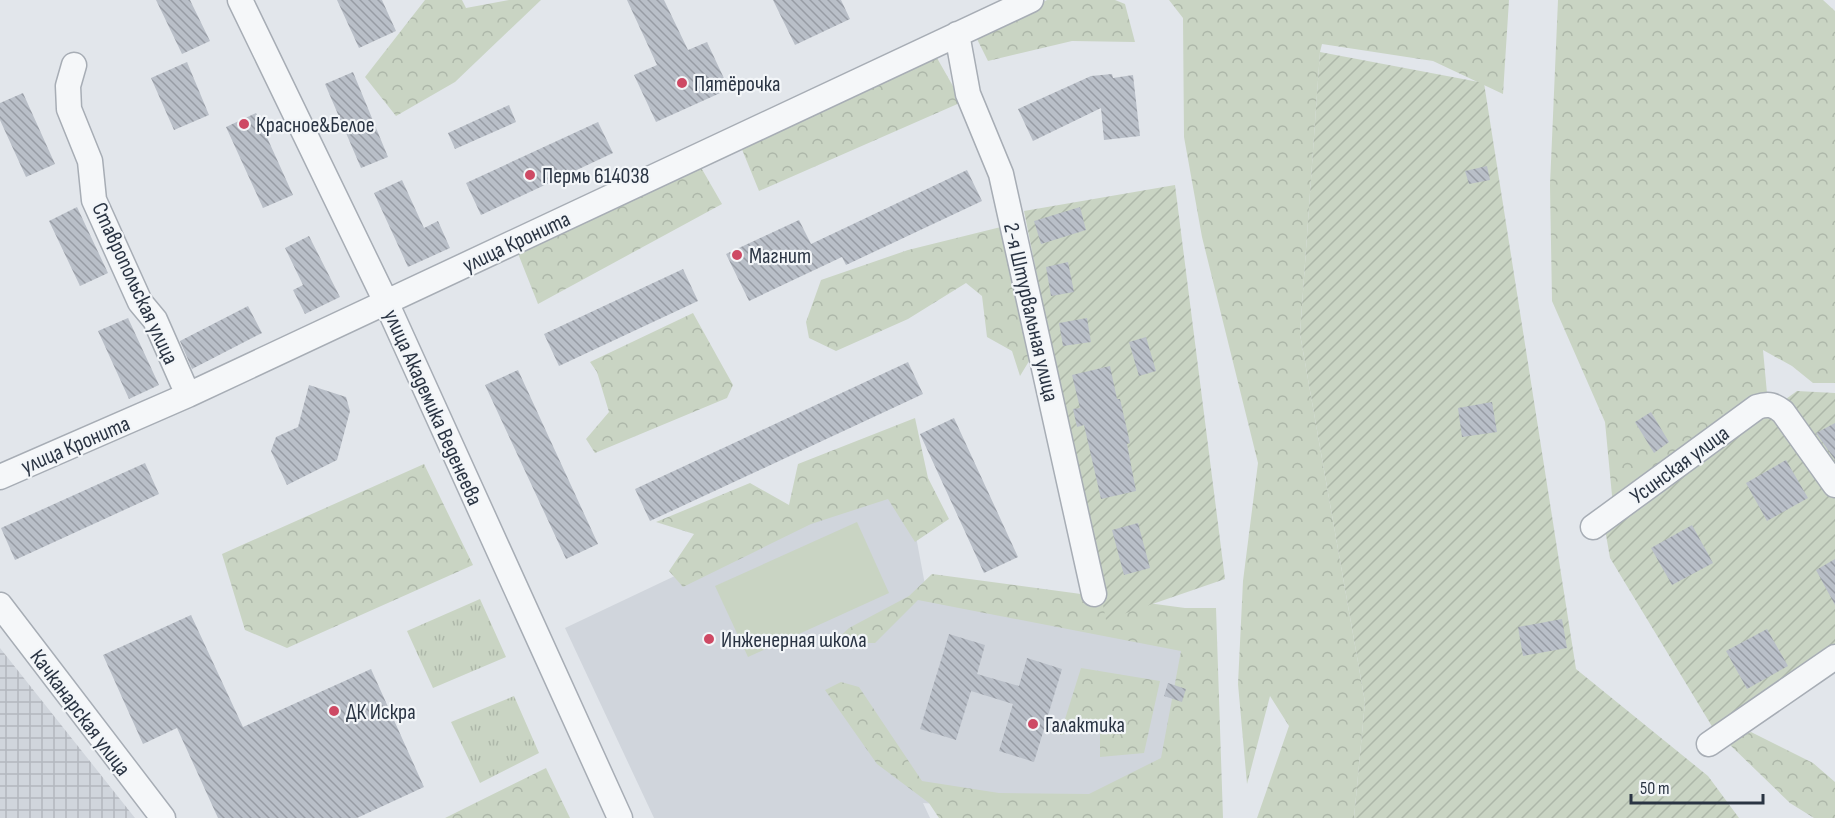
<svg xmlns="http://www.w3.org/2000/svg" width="1835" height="818" font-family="'Sofia Sans Condensed',sans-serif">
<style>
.built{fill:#d0d5dc}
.industrial{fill:url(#industrial-grid)}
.grass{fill:url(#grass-tufts)}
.forest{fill:url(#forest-crowns)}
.garden{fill:url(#garden-furrows)}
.pitch{fill:#c9d4c3}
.building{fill:url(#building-back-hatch)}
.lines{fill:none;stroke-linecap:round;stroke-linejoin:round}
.minor-casing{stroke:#a7adb5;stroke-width:27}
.minor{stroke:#f5f7f9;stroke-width:24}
.poi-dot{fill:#ce4964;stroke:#f2f5f8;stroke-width:2}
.labels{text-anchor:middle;stroke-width:4.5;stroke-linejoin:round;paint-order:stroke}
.poi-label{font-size:22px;fill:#2a3443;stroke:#f2f5f8;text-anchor:start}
.street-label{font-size:22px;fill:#2a3443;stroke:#f2f5f8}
</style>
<defs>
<pattern id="industrial-grid" width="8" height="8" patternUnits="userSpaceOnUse" patternTransform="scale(1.5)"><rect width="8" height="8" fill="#d0d5dc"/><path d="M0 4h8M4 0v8" fill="none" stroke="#b3b7be"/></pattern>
<pattern id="grass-tufts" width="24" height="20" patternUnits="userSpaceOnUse" patternTransform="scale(1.5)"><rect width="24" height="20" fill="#c9d4c3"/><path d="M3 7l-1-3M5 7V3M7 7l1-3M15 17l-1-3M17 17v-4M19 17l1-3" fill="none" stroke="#adb7a9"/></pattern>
<pattern id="forest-crowns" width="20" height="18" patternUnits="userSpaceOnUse" patternTransform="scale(1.5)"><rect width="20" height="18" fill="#c9d4c3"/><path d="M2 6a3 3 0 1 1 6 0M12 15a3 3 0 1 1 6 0" fill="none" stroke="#adb7a9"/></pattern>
<pattern id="garden-furrows" width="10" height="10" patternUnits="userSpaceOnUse" patternTransform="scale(1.5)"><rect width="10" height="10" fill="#c9d4c3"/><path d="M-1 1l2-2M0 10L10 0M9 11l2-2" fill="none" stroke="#adb7a9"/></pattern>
<pattern id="building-back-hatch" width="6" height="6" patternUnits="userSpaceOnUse" patternTransform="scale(1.5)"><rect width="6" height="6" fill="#b9bfc8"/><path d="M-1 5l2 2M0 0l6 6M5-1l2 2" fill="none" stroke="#979ca4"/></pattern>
</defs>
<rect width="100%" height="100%" fill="#e2e6eb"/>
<path class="built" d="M886,476L915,531L928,601L1197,636L1212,818H1125L923,803L930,818H654L565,628Z"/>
<path class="industrial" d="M0,648L135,818H0Z"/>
<path class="grass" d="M480,599L506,657L433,688L407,631Z
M514,696L539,753L480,783L451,722Z"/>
<path class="forest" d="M425,0H462L466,8L509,0H541L455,82L396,116L365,77Z
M1047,0H1115L1125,4L1135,42L1072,41L988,61L976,37Z
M1169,0H1509L1503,94L1433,61L1322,44L1320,52L1300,334L1365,702L1354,818H1257L1289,726L1270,696L1247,784L1238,684L1243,581L1258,463L1202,237L1184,137L1183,18Z
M1558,0H1823L1835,11V383H1813L1792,366L1763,350L1768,404L1613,506L1605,422L1552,301L1550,185Z
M937,58L962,102L759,191L741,147Z
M699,164L722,204L538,304L517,251Z
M1021,222L1037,348L1020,376L1012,351L987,337L982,296L966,283L908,319L836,351L809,338L806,322L821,280L908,250Z
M693,313L733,385L727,398L595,453L586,439L609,412L597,372L590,362Z
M915,418L928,478L949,519L915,542L888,499L811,524L683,587L669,571L694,534L656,522L750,483L789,505L798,464Z
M424,464L473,565L287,648L245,630L222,554Z
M932,574L1185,608H1216L1223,818H939L929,803L877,764L825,690L841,682L859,687L922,781L999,793L1089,794L1161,758L1181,651L918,600L875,643H833L849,628L909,596Z
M1081,668L1160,681L1144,753L1100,757V726L1060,735Z
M1751,732L1813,763L1835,782V818H1814L1790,803L1728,743Z
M546,768L570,818H445Z"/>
<path class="garden" d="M1320,52L1484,83L1576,669L1708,776L1739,818H1354L1365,702L1300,334Z
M1175,185L1225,579L1106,620L1024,211Z
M1797,391L1835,393V650L1716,733L1610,558L1605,529Z"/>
<path class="pitch" d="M857,522L889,593L748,657L715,586Z"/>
<path class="building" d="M156,0H190L210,41L182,54Z
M337,0H382L396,31L359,48Z
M627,0H664L688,50L707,42L729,89L656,122L634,75L657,65Z
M773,0H841L850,19L795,45Z
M187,62L209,115L174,130L151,78Z
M353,72L388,157L361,168L325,84Z
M1112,74L1113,78L1133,75L1140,136L1104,140L1101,108L1033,141L1018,109L1091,76Z
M23,93L55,164L26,177L0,120V103Z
M509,105L516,122L455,149L448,133Z
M256,113L293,195L263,208L226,127Z
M598,122L613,153L481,215L466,183Z
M1487,166L1490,180L1469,184L1465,171Z
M967,170L982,201L846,265L842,257L749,301L726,254L799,220L811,244Z
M402,180L424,228L438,221L450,248L408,267L374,193Z
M77,207L108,273L80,286L49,221Z
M1080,207L1086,230L1041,244L1034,221Z
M309,236L340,297L305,314L293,290L303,285L285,248Z
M1068,262L1074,292L1051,296L1046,267Z
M683,269L698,301L559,366L544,334Z
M248,306L262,333L192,369L180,341Z
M128,318L159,385L129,399L98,331Z
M1087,318L1091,342L1063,346L1059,323Z
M1146,337L1156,371L1139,376L1129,342Z
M908,362L923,394L650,521L635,489Z
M1110,366L1117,399H1120L1130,443L1127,444L1136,491L1101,499L1084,425L1077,427L1073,409L1080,408L1072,375Z
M518,370L598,544L566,559L485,385Z
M309,385L346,397L350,411L337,460L287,485L271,451L276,437L298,427Z
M1492,402L1497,432L1462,437L1458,408Z
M1651,412L1669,442L1654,453L1635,422Z
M954,418L1018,557L984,573L920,434Z
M1835,423V460L1816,433Z
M1786,460L1808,498L1767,521L1746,483Z
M145,463L159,494L15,560L1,528Z
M1138,523L1150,568L1124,575L1112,530Z
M1692,525L1713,563L1672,585L1651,548Z
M1835,559V605L1816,570Z
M191,615L243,727L371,669L424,787L357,818H218L177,728L143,744L103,655Z
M1562,619L1567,648L1523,656L1518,627Z
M1767,629L1788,666L1747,689L1726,651Z
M949,634L985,645L977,674L1019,686L1027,658L1062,669L1034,762L999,751L1013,704L971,691L956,740L920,729Z
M1168,683L1186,689L1182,702L1164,696Z"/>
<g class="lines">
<g class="minor-casing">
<path id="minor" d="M240,0L386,302L620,818
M957,34L968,94L1001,174L1094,594
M74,65L68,86L69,109L90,161L94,200L140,302L155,320L188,395
M0,477L188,395L1031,0
M1593,527L1757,407C1769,403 1774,405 1783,412L1835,485
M0,605L163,818
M1709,744L1835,657"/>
</g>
<use href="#minor" class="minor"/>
</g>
<g class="poi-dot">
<circle cx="682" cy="83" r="6"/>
<circle cx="244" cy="124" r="6"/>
<circle cx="530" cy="175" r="6"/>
<circle cx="737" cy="255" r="6"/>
<circle cx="709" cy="639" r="6"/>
<circle cx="334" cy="711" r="6"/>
<circle cx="1033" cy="724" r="6"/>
</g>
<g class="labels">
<g class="poi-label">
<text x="694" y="91">Пятёрочка</text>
<text x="256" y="132">Красное&amp;Белое</text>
<text x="542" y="183">Пермь 614038</text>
<text x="749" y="263">Магнит</text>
<text x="721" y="647">Инженерная школа</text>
<text x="346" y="719">ДК Искра</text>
<text x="1045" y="732">Галактика</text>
</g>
<g class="street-label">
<text transform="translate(516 241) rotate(-25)" y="8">улица Кронита</text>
<text transform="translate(136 283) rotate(65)" y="8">Ставропольская улица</text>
<text transform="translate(1032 312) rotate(77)" y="8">2-я Штурвальная улица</text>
<text transform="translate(434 407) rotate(66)" y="8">улица Академика Веденеева</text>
<text transform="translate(75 444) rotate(-23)" y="8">улица Кронита</text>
<text transform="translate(1679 464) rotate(-36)" y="8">Усинская улица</text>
<text transform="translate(81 712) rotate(53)" y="8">Качканарская улица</text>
</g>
</g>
<path d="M1631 794v9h132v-9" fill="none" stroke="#2a3443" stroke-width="3"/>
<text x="1640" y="794" font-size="18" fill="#2a3443" stroke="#f2f5f8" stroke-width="4.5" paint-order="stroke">50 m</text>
</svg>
